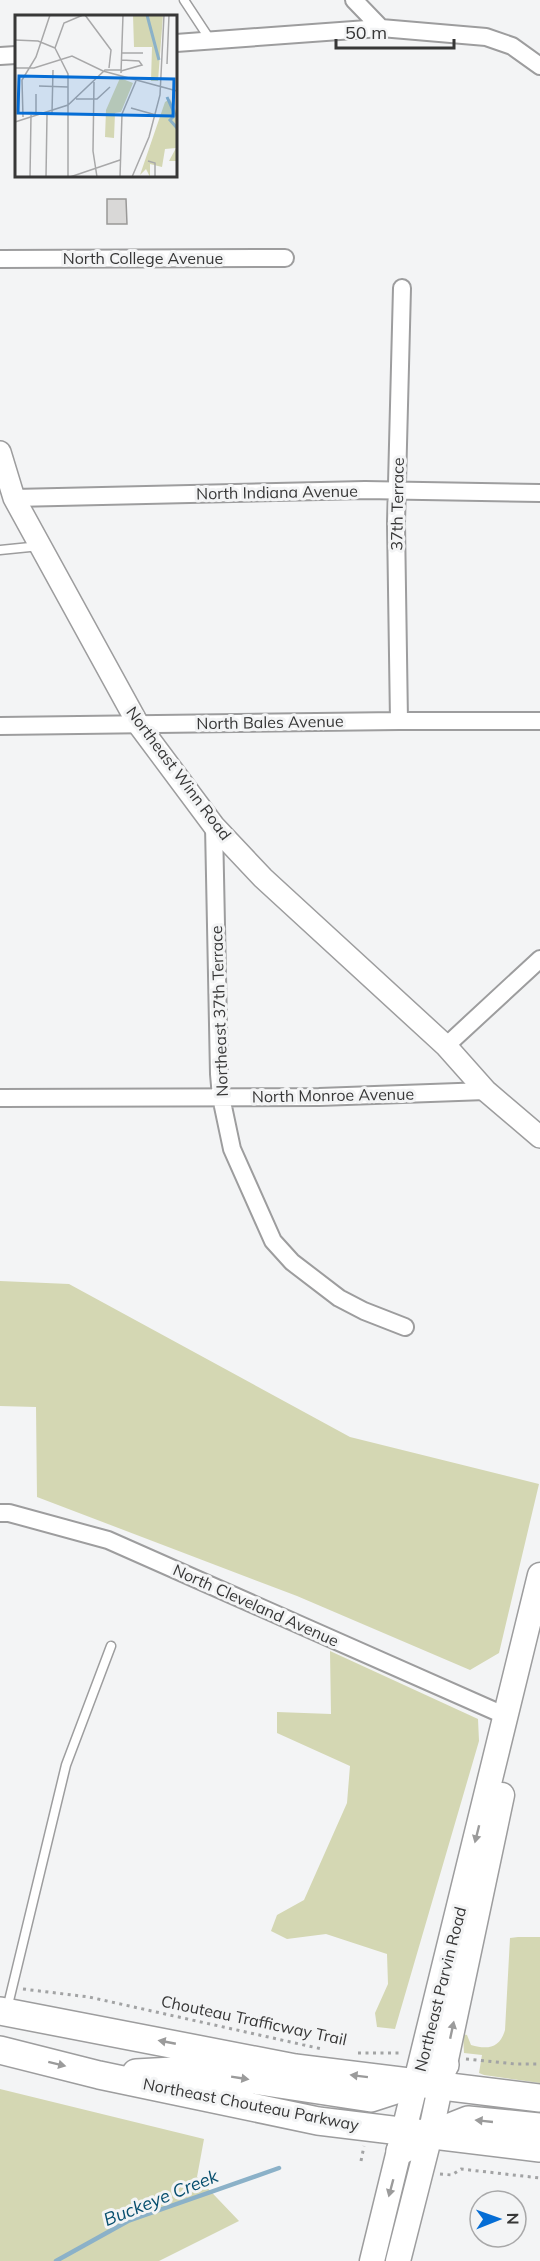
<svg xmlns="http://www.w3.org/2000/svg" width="540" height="2261" font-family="Mulish,sans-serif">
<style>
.green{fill:#d4d7b3}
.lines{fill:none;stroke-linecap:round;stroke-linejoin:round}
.stream{stroke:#8bb1c8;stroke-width:4.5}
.building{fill:#d9d8d7;stroke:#999897;stroke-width:1.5}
.service-casing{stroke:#9d9d9e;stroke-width:11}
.minor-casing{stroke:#9d9d9e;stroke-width:20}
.tertiary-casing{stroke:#9d9d9e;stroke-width:24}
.secondary-casing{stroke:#9d9d9e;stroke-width:27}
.primary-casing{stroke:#9d9d9e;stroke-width:30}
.path{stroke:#a2a3a4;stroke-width:3;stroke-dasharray:3 4.5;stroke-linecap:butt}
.service{stroke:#fff;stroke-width:8}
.minor{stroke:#fff;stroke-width:16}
.tertiary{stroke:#fff;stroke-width:21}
.secondary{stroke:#fff;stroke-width:24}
.primary{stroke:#fff;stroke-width:27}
.oneway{fill:#9b9b9b}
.labels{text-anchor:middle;stroke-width:6;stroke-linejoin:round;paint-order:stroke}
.street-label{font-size:16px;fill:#373737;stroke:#f3f4f5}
.water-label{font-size:18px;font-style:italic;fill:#064e6e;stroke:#f3f4f5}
.inset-river{fill:none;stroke:#8bb1c8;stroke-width:3}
.inset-road{fill:none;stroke:#a8a8a9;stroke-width:1.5}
.view{fill:#056dd5;fill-opacity:0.15;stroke:#056dd5;stroke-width:3}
.inset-edge{fill:none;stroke:#373737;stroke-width:3}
</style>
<rect width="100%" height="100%" fill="#f3f4f5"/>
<path class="green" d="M0,1281L69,1284L350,1437L539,1484L499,1653L470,1670L297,1596L37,1497L36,1407L0,1406Z
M330,1651L478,1719L479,1741L395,2029L377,2027L375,2013L388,1984L387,1954L326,1934L287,1939L271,1931L277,1915L304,1900L347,1803L350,1766L277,1733V1712L331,1714Z
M518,1937H540V2083L484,2075L479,2073L482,2055L464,2053L463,2034L467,2035L471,2045C488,2050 500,2048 505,2030L510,1938Z
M0,2089L204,2139L197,2177L239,2221L159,2261H0Z"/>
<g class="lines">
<path class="stream" d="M56,2261L128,2221L279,2168"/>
</g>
<path class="building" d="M107,199H126L127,224H107Z"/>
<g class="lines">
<g class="service-casing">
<path id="service" d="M184,0L211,41
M0,550L40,546
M7,2009L66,1765L111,1646"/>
</g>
<g class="minor-casing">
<path id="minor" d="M354,0L381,28
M176,43L381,28L486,37L512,46L540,66
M0,56L16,55
M0,259L285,258
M14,498L365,490L540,493
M399,721L396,523L402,288
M0,726L399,721H540
M214,826L219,1074L221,1097L232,1149L273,1241L292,1262L339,1298L364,1311L405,1327
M446,1046L540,959
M0,1098L319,1097L486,1091
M0,1513H9L108,1540L506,1716"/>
</g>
<g class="tertiary-casing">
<path id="tertiary" d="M0,452L14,498L138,724L214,826L263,878L446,1046L486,1091L540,1137"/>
</g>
<g class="secondary-casing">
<path id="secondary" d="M372,2261L540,1575
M398,2261L430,2135L502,1795"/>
</g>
<g class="primary-casing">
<path id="primary" d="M0,2011L295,2068L540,2098
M0,2050L99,2075L318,2121L540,2148
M136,2073L173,2071L215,2074L371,2098L436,2077L445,2065
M400,2151L430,2135L468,2120L540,2127"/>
</g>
<path class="path" d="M23,1989L89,1997L322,2049
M358,2053H402
M466,2059L515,2064H540
M361,2161L364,2146
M440,2174L452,2175L461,2169L540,2178"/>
<use href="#service" class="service"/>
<use href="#minor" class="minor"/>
<use href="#tertiary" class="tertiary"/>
<use href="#secondary" class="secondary"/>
<use href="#primary" class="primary"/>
</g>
<defs><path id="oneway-solid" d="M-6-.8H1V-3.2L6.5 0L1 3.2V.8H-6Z" transform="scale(1.5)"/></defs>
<g class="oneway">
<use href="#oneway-solid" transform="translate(477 1834) rotate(104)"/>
<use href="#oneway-solid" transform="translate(452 2030) rotate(-78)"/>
<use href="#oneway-solid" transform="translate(167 2042) rotate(-169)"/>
<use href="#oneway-solid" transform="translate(57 2064) rotate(14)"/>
<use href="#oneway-solid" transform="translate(359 2076) rotate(-173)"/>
<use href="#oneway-solid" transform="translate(240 2078) rotate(9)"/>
<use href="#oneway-solid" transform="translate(484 2121) rotate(-174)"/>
<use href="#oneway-solid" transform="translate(391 2188) rotate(105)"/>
</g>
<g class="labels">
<g class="street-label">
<text x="143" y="264">North College Avenue</text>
<text transform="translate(277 492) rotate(-1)" y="6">North Indiana Avenue</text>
<text transform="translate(397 504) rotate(-89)" y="6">37th Terrace</text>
<text transform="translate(270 722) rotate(-1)" y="6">North Bales Avenue</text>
<text transform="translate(179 773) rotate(53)" y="6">Northeast Winn Road</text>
<text transform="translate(219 1011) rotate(-92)" y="6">Northeast 37th Terrace</text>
<text transform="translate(333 1095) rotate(-1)" y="6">North Monroe Avenue</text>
<text transform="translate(256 1605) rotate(24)" y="6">North Cleveland Avenue</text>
<text transform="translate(440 1989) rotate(-76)" y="6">Northeast Parvin Road</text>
<text transform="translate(254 2020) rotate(12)" y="6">Chouteau Trafficway Trail</text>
<text transform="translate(251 2104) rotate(11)" y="6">Northeast Chouteau Parkway</text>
</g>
<g class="water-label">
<text transform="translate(161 2198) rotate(-22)" y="6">Buckeye Creek</text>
</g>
</g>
<g transform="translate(15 15)">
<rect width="162" height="162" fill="#f3f4f5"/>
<path d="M118,0H148L143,66H136L137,32H119ZM105,63L118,68L106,97L100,98L99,123L90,122L91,95ZM155,84L161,96L162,146H154L161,133L150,134L147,152L135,149V162L131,154L125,160L150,87Z" fill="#d4d7b3"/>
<path class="inset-river" d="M132,0L144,45M152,82L160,100L155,105L162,113"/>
<path class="inset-road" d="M70,0L96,35L94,53M0,25L23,26L40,33M107,38H128M152,49L154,0M0,53H19L57,41L88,56L162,76M106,56L127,50L124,46L107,45M106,58L108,0M79,67L78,136L82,162M24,71L53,72M61,84H82L95,72M116,93L141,100M37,98L38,55M21,100V79M8,102L7,65L21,42L35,0M0,107L53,90L90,55H106M0,108V141M133,146L140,148V162M15,162L16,100M31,162L32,100M53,162V59L40,33L49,8L68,0M55,162L105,145M105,162L107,99L121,66M117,162L134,122L145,80L149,0"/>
<path class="view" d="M4,61L159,64L158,101L3,98Z"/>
<rect width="162" height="162" class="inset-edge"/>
</g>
<g transform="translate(498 2219) rotate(89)"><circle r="28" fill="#f3f4f5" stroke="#a8a8a9" stroke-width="1.5"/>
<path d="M0-4.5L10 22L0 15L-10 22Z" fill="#056dd5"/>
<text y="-9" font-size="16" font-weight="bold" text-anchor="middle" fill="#373737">N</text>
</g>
<path d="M336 39v9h118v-9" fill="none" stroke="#373737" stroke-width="3"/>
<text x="345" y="39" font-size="18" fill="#373737" stroke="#f3f4f5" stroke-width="4.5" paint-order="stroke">50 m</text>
</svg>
